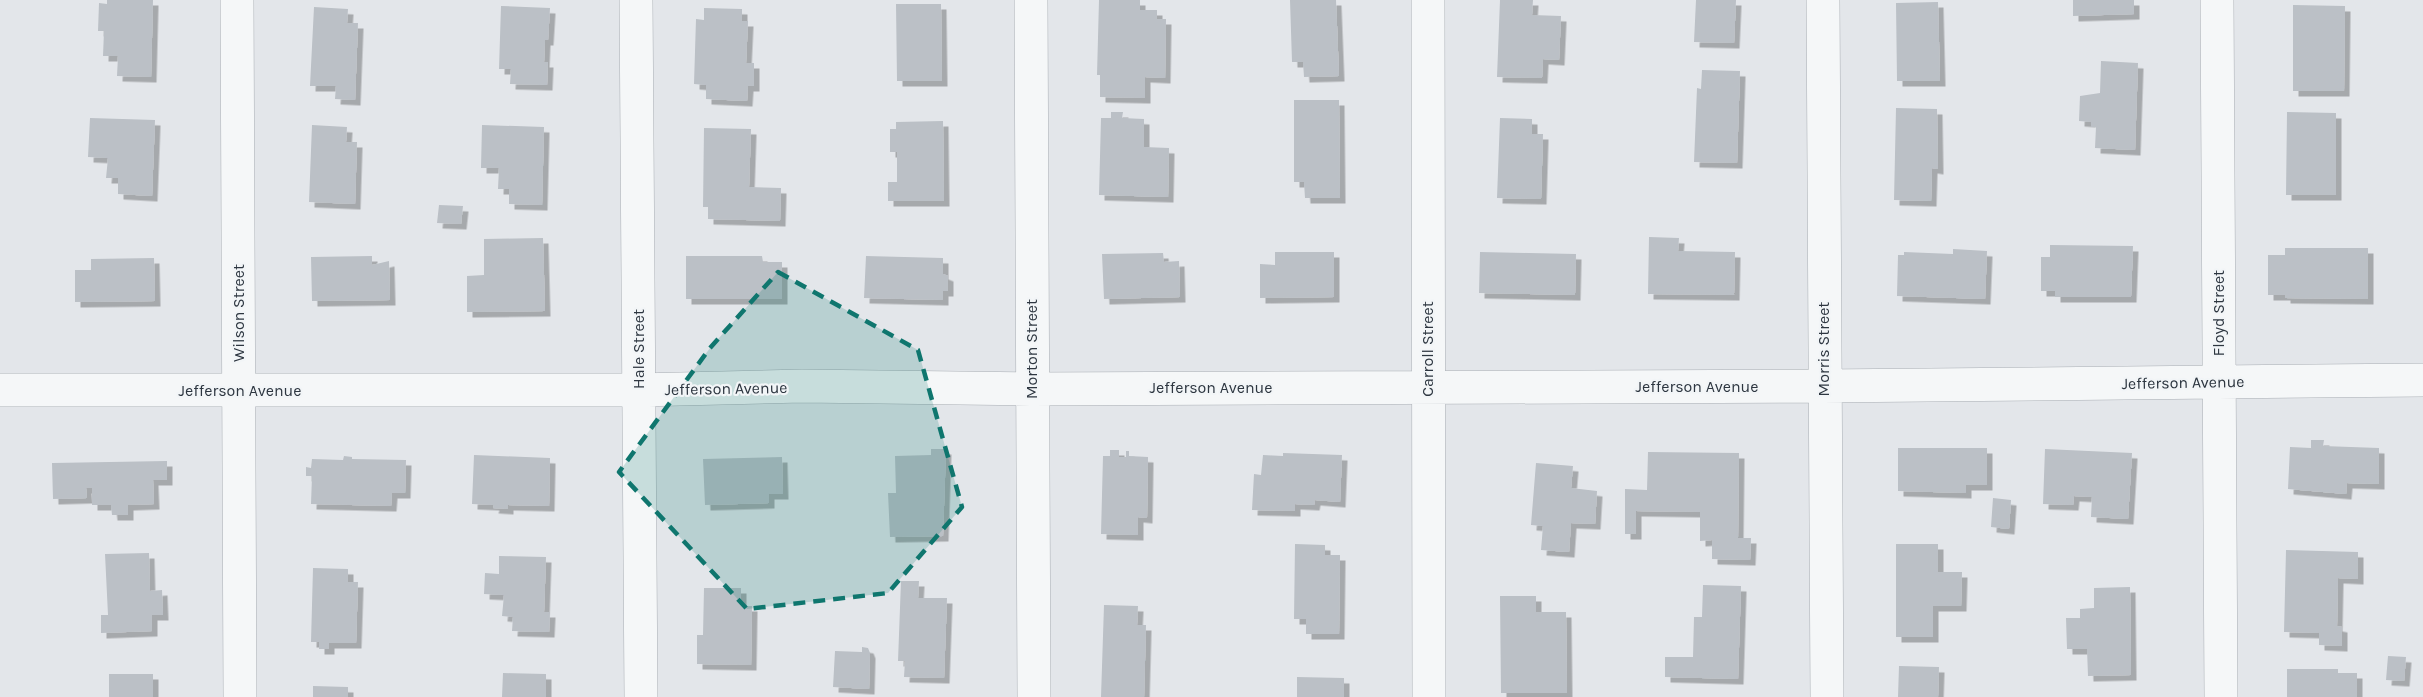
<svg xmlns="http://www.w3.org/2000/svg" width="2423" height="697" font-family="Karla,sans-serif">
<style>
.building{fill:#bbc0c6;filter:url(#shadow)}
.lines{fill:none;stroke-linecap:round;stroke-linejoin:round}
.minor-casing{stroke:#a9aeb4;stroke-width:34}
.minor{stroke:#f5f7f8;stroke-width:33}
.marked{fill:#0f766e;fill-opacity:0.2;stroke:#0f766e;stroke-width:4.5;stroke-dasharray:12 8;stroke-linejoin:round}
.labels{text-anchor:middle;stroke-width:4.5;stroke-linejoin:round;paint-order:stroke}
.street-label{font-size:16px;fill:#2d3640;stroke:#f2f5f7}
</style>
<defs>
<filter id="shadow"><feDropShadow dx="5.5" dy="5.5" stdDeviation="0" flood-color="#0004"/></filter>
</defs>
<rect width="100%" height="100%" fill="#e3e6ea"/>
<path class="building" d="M107,0H153L151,77L117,76L118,56H103L104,31H98L99,3L107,4Z
M1099,0H1140V10H1157V19H1166L1165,78L1145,77V98L1100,97V75H1097Z
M1290,0H1336L1339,76L1304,77L1303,62H1292Z
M1500,0H1533L1532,15L1561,16L1559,60L1543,59L1542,78L1497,77Z
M1696,0H1736L1734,43L1694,42Z
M2073,0H2134V14L2073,16Z
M1938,2L1940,81H1897L1896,3Z
M896,4H941L942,81H897Z
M2293,5L2345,6L2344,91H2293Z
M501,6L550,8L548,40H545L544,62H548L547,85L510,84L511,69H499Z
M314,7L348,9L347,23H358L355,100L335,99L336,86H310Z
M704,8L742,9V21H748L746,63H754V86H748L747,101L706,99V85L694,84L696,19L704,20Z
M2101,61L2138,63L2135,150L2095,148L2096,127H2091V122L2079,121L2080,96L2100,93Z
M1702,70L1740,71L1737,163L1694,162L1697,88L1701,89Z
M1294,100H1339L1340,198H1305L1304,182H1294Z
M1896,108L1937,109L1938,169L1932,168L1931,201L1894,200Z
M1111,112H1123L1122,118L1144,119V147L1169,148L1168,197L1099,195L1101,118H1111Z
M2287,112L2336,113V195H2286Z
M90,118L155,120L152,196L118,194V178H106L108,158L88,157Z
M1500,118L1532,119V134H1543L1541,199L1497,198Z
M943,121L944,201H888V182H897V152H890V129H896V122Z
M312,125L347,127L346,142H357L355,204L309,202Z
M482,125L544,127L542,205L509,204V189H498L499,168H481Z
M704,128L751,129L749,187L781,188L780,221L708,219V207H703Z
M439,205L463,206L461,224L437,223Z
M1649,237L1679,238L1678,251L1735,252L1734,295L1648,294Z
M543,238L545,311L467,312V276L484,275V239Z
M2050,245L2133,246L2131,297H2055V291H2041V257H2050Z
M2285,248H2368V299L2285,298V295H2268V255H2285Z
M1953,249L1987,251L1985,299L1897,296L1898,255H1904V252L1953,254Z
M1275,252H1334V297L1260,298V264L1275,265Z
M1480,252L1576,254L1575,295L1479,293Z
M1163,253L1164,262L1179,261L1180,297L1104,299L1102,254Z
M372,256V265L389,261L390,300L312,301L311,257Z
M686,256H762L763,262H782V299H686Z
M866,256L943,258V274L948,276V291H943V300L864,298Z
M154,258L155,301L75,302V270H91V259Z
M2311,440H2324L2323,446L2379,448V484L2347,483L2346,494L2288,489L2290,447L2311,448Z
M1898,448H1987V485H1966V493L1898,491Z
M931,449H946L943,536L890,537L888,493H896L895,456L931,455Z
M2045,449L2132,453L2128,519L2091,517L2092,497L2074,496L2073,505L2043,504Z
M1110,450H1119V457H1126V451H1129V456L1148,457L1147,518L1138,517V535L1101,534L1103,456H1110Z
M1648,452L1739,453L1738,538H1751L1750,560L1712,559V540L1700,541V512L1636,511V534H1625V489L1647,490Z
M1283,453L1342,455L1340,502L1315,500L1314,505L1295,504V511L1252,510L1254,474L1261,475L1263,455L1283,456Z
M474,455L550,458L549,506L508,505V509L493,508L494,505L472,504Z
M344,456L352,457V459L406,460L405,493H392L391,506L311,504L312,476H306V467L311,468L312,459L343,460Z
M782,457L783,494H769V503L705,505L703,459Z
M167,461V480H153L154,504L128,505V515H112L111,505H92V488H86L87,498L53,499L52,463Z
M1536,463L1573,466L1571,488L1597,491L1595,524L1571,523L1569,552L1541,550L1543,526L1531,525Z
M1993,498L2011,500L2009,529L1991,527Z
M1295,544L1325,545V555H1340L1339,634H1306V619H1294Z
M1896,544H1938V572H1962L1961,606H1933V637H1896Z
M2286,550L2358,552V579L2338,578L2337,626L2342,627V646L2319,645V633L2284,632Z
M149,553L150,591L162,590L163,615H152V631L101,633V615H108L105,554Z
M499,556L546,557L544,612H550L549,632L512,631L513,617L502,616L504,595L484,594L485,573L499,574Z
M313,568L348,569V582H358L356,643H329V649H319V642H311Z
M901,581H919L918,598H947L944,678L904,677L905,661H898Z
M1703,585L1741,586L1738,679L1665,677V657H1693L1694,617H1702Z
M2130,587L2131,675L2088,676L2087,649H2067L2066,618H2080V609L2094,608V588Z
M704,588H741V606H752L751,665L697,664V635H703Z
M1500,596H1536V612H1566L1567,693H1501Z
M1104,605L1138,606L1137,625H1146L1144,697H1101Z
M862,647L868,648L870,653L869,689L833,687L835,651L862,652Z
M2388,656L2406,657L2404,681L2386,680Z
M1899,666L1939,667L1938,697H1898Z
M2287,669H2338V673H2357V697H2287Z
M503,673L546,674V697H502Z
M109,674H153V697H109Z
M1297,677L1344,678V697H1297Z
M313,686L348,687V697H313Z"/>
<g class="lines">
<g class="minor-casing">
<path id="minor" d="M237,0L240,697
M636,0L641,697
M1031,0L1034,697
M1428,0L1429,697
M1823,0L1827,697
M2217,0L2221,697
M0,390H638L802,386L1031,389L1823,386L2423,380"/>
</g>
<use href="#minor" class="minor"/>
</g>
<path class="marked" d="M778,272L918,350L962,507L888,593L747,609L619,472L710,348Z"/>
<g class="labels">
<g class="street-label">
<text transform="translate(238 313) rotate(-90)" y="6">Wilson Street</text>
<text transform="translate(2218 313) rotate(-90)" y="6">Floyd Street</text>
<text transform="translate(638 349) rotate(-90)" y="6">Hale Street</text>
<text transform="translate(1031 349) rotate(-90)" y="6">Morton Street</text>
<text transform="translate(1427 349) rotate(-90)" y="6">Carroll Street</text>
<text transform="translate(1823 349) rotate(-90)" y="6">Morris Street</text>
<text transform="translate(2183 382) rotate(-1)" y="6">Jefferson Avenue</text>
<text x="1697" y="392">Jefferson Avenue</text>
<text x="1211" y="393">Jefferson Avenue</text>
<text transform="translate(726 388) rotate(-1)" y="6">Jefferson Avenue</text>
<text x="240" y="396">Jefferson Avenue</text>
</g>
</g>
</svg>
